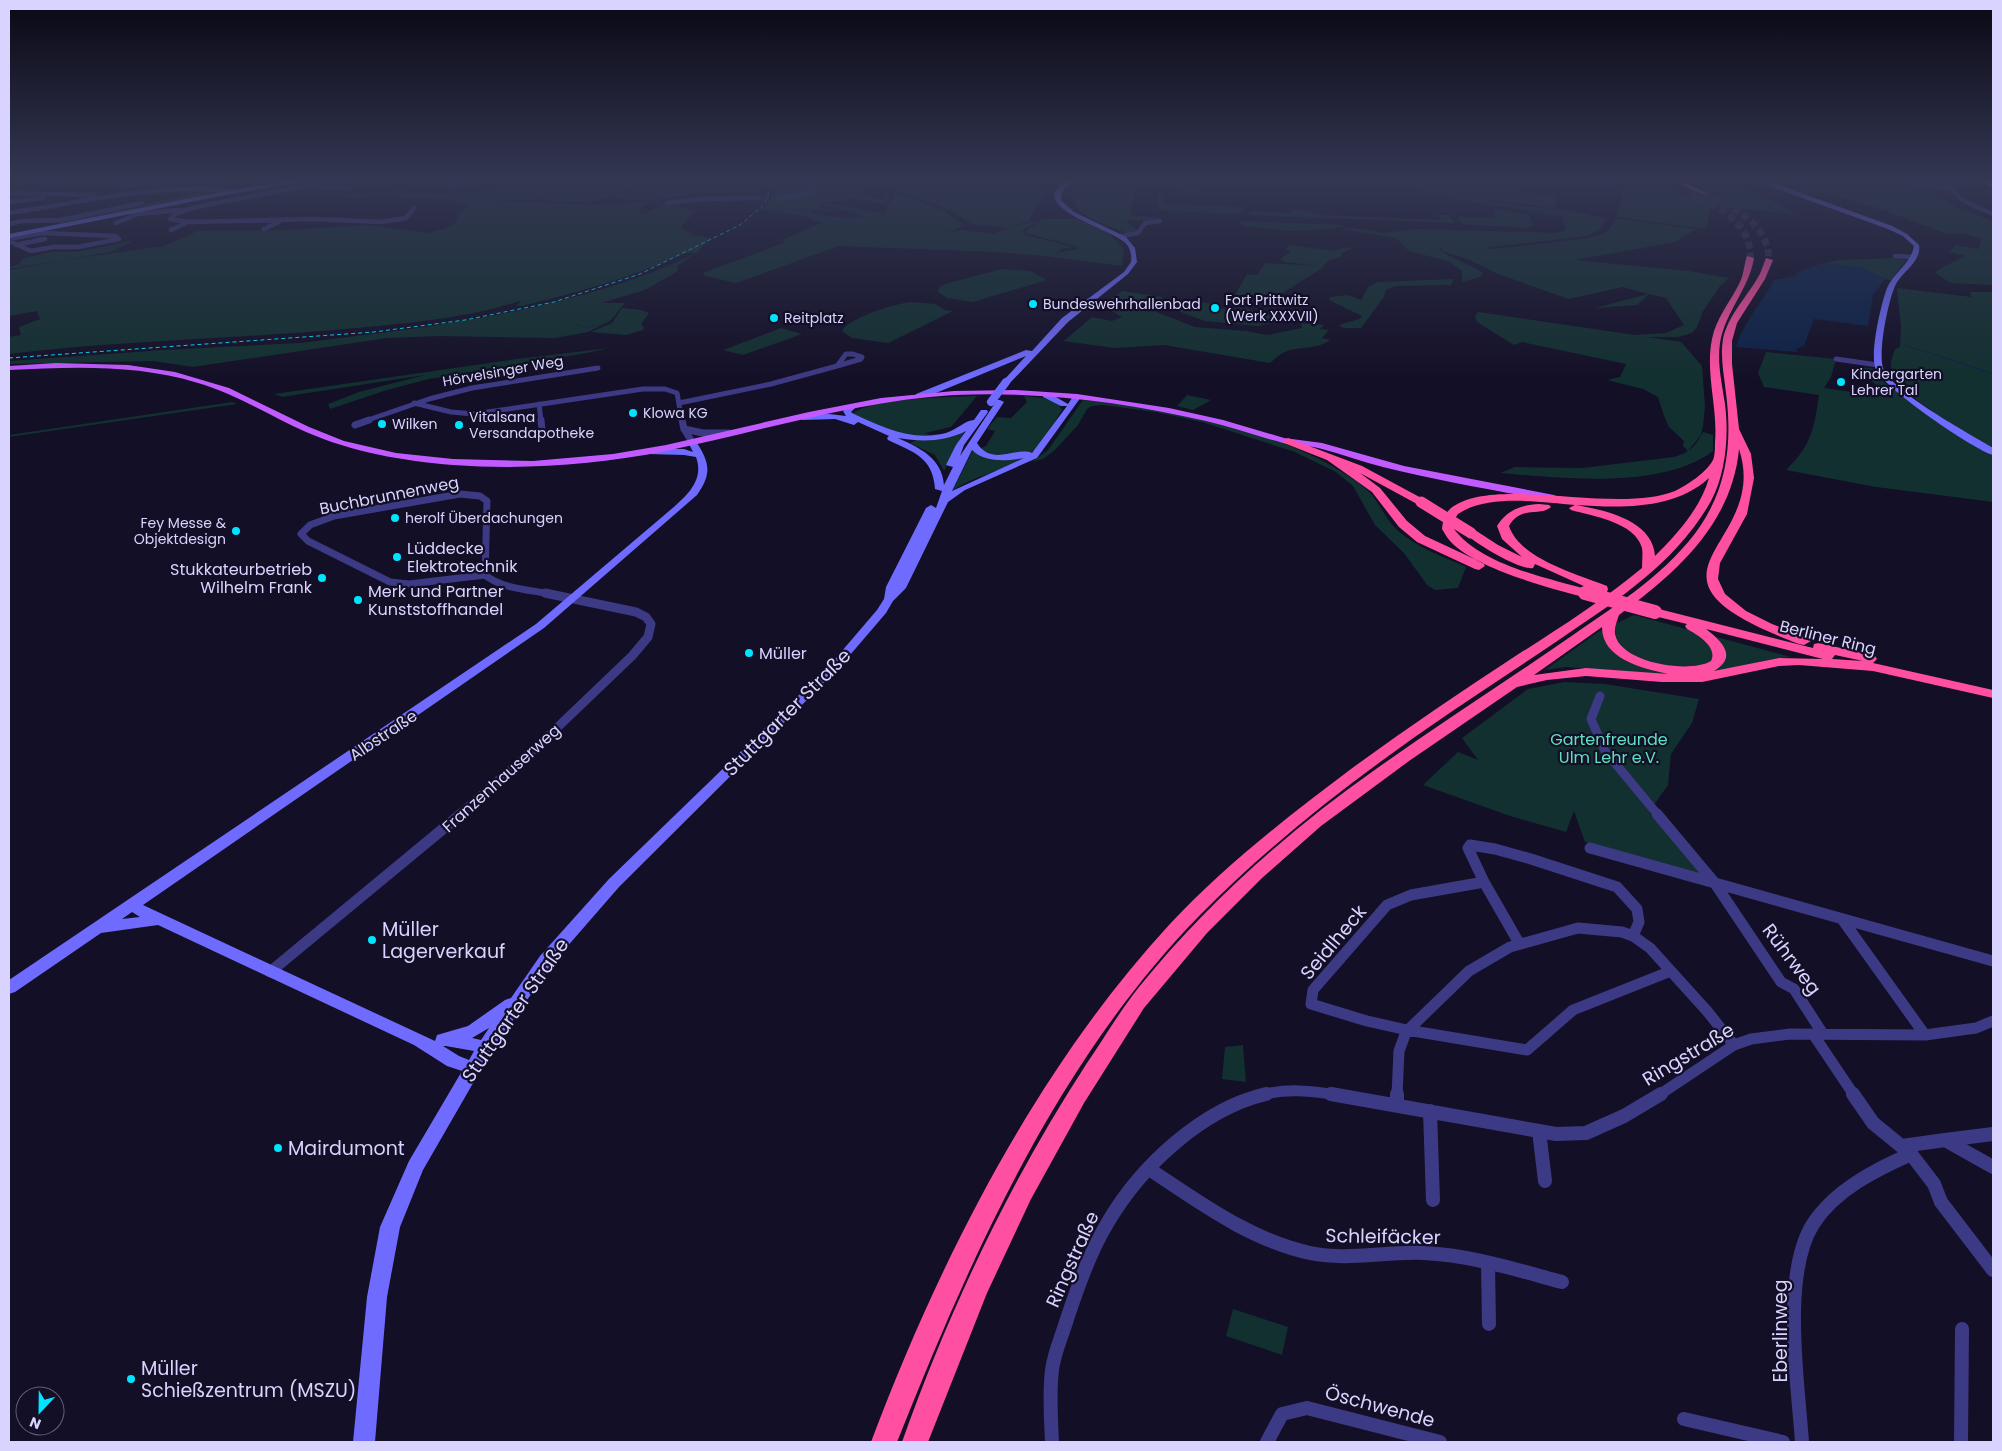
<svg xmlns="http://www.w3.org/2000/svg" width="2002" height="1451" font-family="Poppins,sans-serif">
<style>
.green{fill:#12302f}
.water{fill:#0c2248}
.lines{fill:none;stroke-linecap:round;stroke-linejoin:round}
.stream{stroke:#0c2248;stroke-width:1}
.street-tunnel{stroke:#312d47;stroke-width:4.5;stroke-dasharray:4.5 2;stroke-linecap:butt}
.highway-tunnel{stroke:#312d47;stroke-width:7;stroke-dasharray:7 4;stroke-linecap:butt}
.street-far5{stroke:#3d3a85;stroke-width:4.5}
.street-far4{stroke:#3d3a85;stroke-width:5}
.street-far3{stroke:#3d3a85;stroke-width:7}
.street-far2{stroke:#3d3a85;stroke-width:9}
.street-far1{stroke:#3d3a85;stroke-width:11}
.street{stroke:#3d3a85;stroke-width:14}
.secondary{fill:#6f6bff;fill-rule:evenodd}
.primary{fill:#c25bff;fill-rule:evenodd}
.highway{fill:#ff4fa3;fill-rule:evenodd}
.tram{stroke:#00e5ff;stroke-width:1}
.rail{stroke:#00e5ff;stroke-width:1;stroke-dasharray:4 3;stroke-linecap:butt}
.secondary-bridge{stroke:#6f6bff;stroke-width:8}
.highway-bridge-far1{stroke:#ff4fa3;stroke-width:11}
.highway-bridge{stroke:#ff4fa3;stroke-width:14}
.poi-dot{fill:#00e5ff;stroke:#130f26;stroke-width:2}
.labels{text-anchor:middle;stroke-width:4.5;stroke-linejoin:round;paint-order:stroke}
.far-poi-label{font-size:14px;fill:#d9d4ff;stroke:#130f26;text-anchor:start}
.far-street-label{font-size:14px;fill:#d9d4ff;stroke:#130f26}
.street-label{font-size:16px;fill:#d9d4ff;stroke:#130f26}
.poi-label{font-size:16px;fill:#d9d4ff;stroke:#130f26;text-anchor:start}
.park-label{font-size:16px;fill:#5fe0c0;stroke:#130f26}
.near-street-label{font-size:19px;fill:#d9d4ff;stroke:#130f26}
.near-poi-label{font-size:19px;fill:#d9d4ff;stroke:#130f26;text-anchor:start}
</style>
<rect width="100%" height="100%" fill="#130f26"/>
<path class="green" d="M548,177H602L648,180L649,182L644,185L655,180L694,177H755L763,187L758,192L692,194L646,201L615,198V196L641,188V186L588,203L540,200L565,190L533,200H483L593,205L622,204L611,210H612L627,203L659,202L648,204L639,209L641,211L639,215L666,204L695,211L680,228L691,232L692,235L711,238L697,252L677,266L678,271L645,290L601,303H625L610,321L588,332L556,338L441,336L387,338L193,367L153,361L9,364V361L163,350L377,339L301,343C402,330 499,320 596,291C630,281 664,269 695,253L687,252C634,277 579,292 522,306L516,305L521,302L520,301C467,318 411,323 356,328C241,339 124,340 9,354V337L21,335L19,327L40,319L37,311L9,316V270L63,260L164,246L198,231L289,230L367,225L428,233L447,228L456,222L458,215L469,206L454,200L398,197L378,194L354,199L339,194C357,190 375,196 393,191L461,194L518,185Z
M772,177H882L884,178L865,177L862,180L873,182L868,185V190L861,195L881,199L886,194L891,195L885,204L851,198L821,204L823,208L845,212L786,208L813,211V214L852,219L865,216L824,205L829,203L867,211L886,213L887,206L895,193L943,210L963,224L957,229L945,233L962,230L993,234C999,230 1029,222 1037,221L1023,230L1025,235L1074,247L1060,249L1062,250L1052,254L1078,249L1076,246L1029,234L1026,232L1027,230L1043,219H1076L1108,233L1124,249L1122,266L1045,256L996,252L839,246L736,283L705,276L703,273L786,242L782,240L821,223L805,216L762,210L775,194Z
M891,177H1062L1041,189L1045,190L1044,192H1048L1038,204L1028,221L1006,228L972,224L952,211L895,190L888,185Z
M1090,177H1187L1160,188L1143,186L1135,189L1130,213L1134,216L1158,217V219L1139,221L1125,220L1137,230L1129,233C1120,231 1083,217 1079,210C1074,204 1072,195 1071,188L1076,183Z
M1191,177H1219L1194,187L1205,194L1164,188Z
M1374,177H1398L1498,203L1577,212L1606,219L1599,230L1587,236L1486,248L1493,249L1589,238L1607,232L1617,219L1697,229L1675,242L1575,260L1689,271L1729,278L1720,286L1703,311L1697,327L1692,333L1678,337H1647L1681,342L1702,366L1705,406L1703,426L1701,435L1688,451L1683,446L1684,441L1669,427L1664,416L1658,397L1643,389L1607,380L1620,377L1626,364L1522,342L1514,345L1477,322L1475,317L1478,312L1635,335L1666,333L1684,325L1666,298L1649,294L1637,305L1595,308L1648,294L1623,287L1569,299L1498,274L1470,260L1442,251V248H1440L1441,251C1454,260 1470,264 1483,273L1480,277L1462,282V271L1450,262L1409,251L1396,238L1340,229L1352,228L1384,233L1415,229L1556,233L1566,230L1562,216L1449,198L1451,197L1437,196Z
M1403,177H1592L1596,180H1562L1565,183L1546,182L1537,184V189L1516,191L1558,197L1554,208L1488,200Z
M1616,177H1650L1685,196L1720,195L1687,177H1726L1796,214L1711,206L1706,229L1616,217L1622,197Z
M1792,177H1872L1933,186L1936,195L1960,209L1993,221V285L1951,283L1935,273L1941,268L1965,256L1949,252L1955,245L1979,249L1981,238L1965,234H1947L1889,212L1845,198L1826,193L1804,195L1769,183L1799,180Z
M219,190L223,192L58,225L59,222L189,195L185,191L141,196L139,194L157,192Z
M1157,193H1164L1162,204L1247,207L1236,214L1165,211L1158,209Z
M1495,209L1528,214L1534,226L1526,228L1462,224L1458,217L1495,218Z
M1292,210L1308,211L1320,215L1441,220L1438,215H1449L1454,223L1247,215L1253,211L1291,213Z
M1242,221L1341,225L1344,226L1331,229L1291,231L1244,226L1240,223Z
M135,240L111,252L9,269V267L19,264L24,258L50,252H76Z
M1290,245L1335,251L1344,247L1352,248L1341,254V257L1330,260L1322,266L1324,267L1276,297L1235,295L1247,274L1257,275L1265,263L1320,266L1285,262L1280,259L1291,251L1285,249Z
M1892,258L1906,260L1891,280L1885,279L1862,268L1824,263L1840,260Z
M1002,269L1030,271L1047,280L973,302L947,298L938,292L939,287L945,284Z
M1454,279L1451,285L1396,286L1386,290L1384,297L1361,328H1343L1339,325L1359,319L1362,316L1329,300L1330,297L1348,295L1361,300L1368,287L1378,282Z
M1897,288L1971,297L1970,292H1993V451C1970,435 1896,395 1891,368C1890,362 1893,355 1895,349L1900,347L1901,327Z
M1122,291L1162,297L1164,303L1151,310L1195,327L1246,331L1267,335L1302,328L1301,323L1324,325L1320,329L1329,330L1322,338L1330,340C1316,350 1302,346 1287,351C1281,353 1275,359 1270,363L1164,345L1114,348L1064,341L1092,317L1112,321L1122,317L1102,305Z
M1166,299L1218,304L1220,308L1232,310L1244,308L1284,320L1258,326L1205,321L1170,308Z
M911,302L935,304L945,310L953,311L888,343L852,338L842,331C848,318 897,303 911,302Z
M622,308L641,310L649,313L641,324L644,327L643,330L626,335L591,332L612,323Z
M781,328L802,334L743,355L723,350Z
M609,348L587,353L429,379L387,390L330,409L328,404L359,392L425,375L282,397L274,394L517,359Z
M1766,352L1836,359L1831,377L1824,388L1894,398L1863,375L1860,367L1877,369L1884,382L1894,390L1993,455V502L1876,487L1786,470C1811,446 1814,429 1819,395L1764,387L1758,373Z
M1187,395L1211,400L1193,410L1177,406Z
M977,396L951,427L925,433L930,435L965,431L944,471L935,455L910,443L916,440L892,432L853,414C868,398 953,397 977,396Z
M1024,396L1043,398L1058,403L1062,410C1054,422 1046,439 1036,449C1014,470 979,473 953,490L972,452L986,446L995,431L987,429L997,417L1011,418L1027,402Z
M1083,400C1166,408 1278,429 1348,476C1356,481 1366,488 1372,495C1382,508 1389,525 1402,534C1419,548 1446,558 1466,567L1458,588L1435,590L1427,585L1404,553L1375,525L1353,486L1336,472L1295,452L1202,422L1155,412L1103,405L1092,406L1087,409L1078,425L1055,450L1043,459L1032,462L1048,450Z
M232,402L237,404L9,437V435Z
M1703,432L1713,435V451C1662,490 1560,478 1500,473L1515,467L1582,468L1674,457C1689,453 1696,446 1703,432Z
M1634,615L1791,657L1772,659L1708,674H1659L1566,667L1545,670L1598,632Z
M1564,682L1605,684L1699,699L1692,723L1671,754L1668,785L1649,812L1705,877L1585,842L1574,811L1566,832L1510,816L1423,785L1458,752L1478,760L1462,738L1528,689Z
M1243,1045L1246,1082L1222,1079L1225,1047Z
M1233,1309L1288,1327L1282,1355L1226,1336Z"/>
<path class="water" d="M1824,263L1862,268L1885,279L1873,295L1868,326L1814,319L1804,346L1796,349L1797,352L1736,347C1742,325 1763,301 1774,280L1795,276L1799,271Z"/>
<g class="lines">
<path class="stream" d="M1535,182L1547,177
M1838,207L1882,221L1909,234
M850,217L868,218
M573,324L584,327L602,325
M1904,345L1929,353
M1933,354L1993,374"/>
<path class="street-tunnel" d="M758,198H778"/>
<path class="highway-tunnel" d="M1691,193C1718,207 1752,223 1750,258
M1704,193C1733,207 1768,223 1769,260"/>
<path class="street-far5" d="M352,177L196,207L175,214L170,219L188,222L315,219L380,222L406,218L414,208
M649,177H652
M1594,177L1612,183
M1712,177H1718
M1778,177L1784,181
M1875,177L1950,188
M1946,177C1952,199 1974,206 1993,214
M43,183L80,177
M122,186L206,177
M450,186V184L465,177
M322,187L350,188
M9,193L95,195
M778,198L798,196L813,191L814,185L804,177
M9,202L43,198
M667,203L704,199L758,198
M9,213C84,202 162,182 238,191
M116,223L138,214L181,210
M9,224L22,221L61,220L142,203
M264,229L279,222
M171,230L186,223
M1121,236L1138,233L1145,223L1160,221
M9,239L42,233L116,236L119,239L78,247H53L31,251L9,241
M16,245L45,239L37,240
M1895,256L1914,257"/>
<path class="street-far4" d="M846,354H853L862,357L861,359L837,366Z
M1836,359L1878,365
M414,403L451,412L474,414L643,389H665L677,393L682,421
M679,403L771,384L837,366
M539,404L541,421
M365,421L429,399L472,388L598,368"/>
<path class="street-far3" d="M541,420L542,430
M682,420L684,429L692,442
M355,425L369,420
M684,429L703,433H729
M460,494L480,496L487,501L485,575L409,584L390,582L308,541L301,534L310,525L334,516Z
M485,575C502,589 530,590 551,594"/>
<path class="street-far2" d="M1600,696L1591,719L1605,751L1658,815
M459,815L540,744L632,656L648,637L651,624L646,617L636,612L545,593"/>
<path class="street-far1" d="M1657,814L1714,882L1781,982L1794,989L1823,1034
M1590,848L1993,961
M1484,882L1519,943
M1842,919L1925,1035
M1633,936L1639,922L1637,909L1617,887L1531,859L1495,849L1470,845L1468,848L1484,882L1411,895L1387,905L1313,990L1311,1004L1367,1021L1407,1030L1527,1050L1573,1010L1671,971
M270,972L461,814
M1813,1034L1854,1095
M1261,1095C1287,1088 1312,1091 1338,1095
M1397,1095L1399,1051L1406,1032L1469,971L1510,947L1578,928L1622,932L1633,936L1650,948L1707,1011L1734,1045
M1659,1095L1734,1045L1751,1039L1790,1034L1925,1035L1976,1028L1993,1021"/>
<path class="street" d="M1331,1094L1556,1134L1586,1133L1624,1116L1661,1094
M1853,1094L1873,1123L1911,1154L1934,1184L1941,1202L1993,1270
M1397,1105V1094
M1430,1111L1433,1200
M1539,1131L1545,1181
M1945,1140L1993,1134
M1902,1146L1945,1140L1993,1167
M1149,1169C1199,1202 1250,1240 1310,1253C1348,1261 1386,1251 1424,1253C1471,1255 1517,1270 1562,1282
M1488,1264L1489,1324
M1684,1419L1783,1442
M1052,1442C1051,1418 1049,1394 1052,1370C1054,1353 1062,1336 1067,1319C1078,1286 1090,1252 1108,1222C1141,1166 1202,1109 1266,1094
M1267,1442L1282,1414L1307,1408L1440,1442
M1802,1442C1798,1383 1781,1275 1813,1224C1835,1190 1875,1170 1911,1154
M1961,1442L1962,1329"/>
<path class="secondary" d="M318,177H331L231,194L9,238V234L231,190Z
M1075,177H1083C1072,183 1061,186 1061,200L1074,212L1126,237L1135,248L1137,262L1128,274L1068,322L1009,384L1002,382L1026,356L931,395L916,398V394L1026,350L1032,351L1062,318L1124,272L1131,262C1132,254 1130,246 1123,241C1109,228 1013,203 1075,177Z
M1750,177H1757L1892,226L1907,234L1919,245C1922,262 1901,272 1895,286C1888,302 1878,351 1883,368C1892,392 1970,434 1993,448V455C1974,450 1884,388 1876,370C1869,355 1881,304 1887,288C1894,272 1911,264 1914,246L1903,236L1888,229L1777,189Z
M1973,177H1980L1993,183V187Z
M1043,393H1049L1068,404L1074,395L1081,397L1037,458L965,490L948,502L906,588L893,601L886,613L838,669L619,887L552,964L491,1052L423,1170L400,1227L387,1297L375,1442H353L367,1297L380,1227L409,1161L462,1071L447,1066L414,1045L158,925L101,933L15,992L9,994V980L536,624L675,506C689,493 704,479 696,457L684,455L648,454L645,453V449H684L693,452L688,442L695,440C709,461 713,473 697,495L544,628L143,905L435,1041L437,1035L468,1026L505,1000L511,998L540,956L609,879L830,665L877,610L884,599L886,587L926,508L931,505L936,508L942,491L935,489C933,457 913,452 888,440L887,438L889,436L858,422L854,425L835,419L803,420L800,419V415L829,414L846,416L843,411L853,404L857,406L851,412L852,413C882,427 912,442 946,433C956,430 966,420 974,420L981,410H987L988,412L964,445L960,456L997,400H1000L1004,402L977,443C992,467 1017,446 1032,453L1067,406H1061L1043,397ZM966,431L956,445L946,465L953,467L944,485C942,458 920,448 898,438C922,442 944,442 966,431ZM972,450C985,463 1008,461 1024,458L952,491ZM132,912L140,917L122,919ZM489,1028L481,1040L472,1038ZM443,1046H446L474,1051L469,1060L459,1056Z"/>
<path class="primary" d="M56,363L128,365L175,372L229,388L309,427L344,441L396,453L453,459L533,461L613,454L666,445L809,412L881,398L954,391L1016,390L1077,394L1169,408L1223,420L1284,438L1322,443L1404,466L1554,495L1559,498L1554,501C1497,491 1439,481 1383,467C1362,462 1342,454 1322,449C1309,445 1296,446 1283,443C1257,436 1232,427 1206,421C1124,402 1038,391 954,395C856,401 762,431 666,451C596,465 524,470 453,465C403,461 352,452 306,432C270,416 236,394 198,383C136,364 72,367 9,370V366Z"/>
<path class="highway" d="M1663,177H1671L1707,193L1702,194Z
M1747,256L1754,258C1749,289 1725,312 1720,343C1717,363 1722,384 1725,404C1729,435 1726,473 1711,501C1678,560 1621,598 1566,635C1528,661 1489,686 1451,712C1363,772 1276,838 1201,914C1057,1061 972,1254 897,1442H871C939,1261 1037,1068 1169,925C1223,867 1287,817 1351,769C1404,730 1459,693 1514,657C1558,629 1602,601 1642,568C1642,561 1643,554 1642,548C1635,522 1592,516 1571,510L1569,508L1575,505C1540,502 1487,494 1458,514L1456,517L1454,529C1481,565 1547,578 1589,590L1590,593L1589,596L1584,597C1548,588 1480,569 1454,545C1449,541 1445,534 1442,529C1443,521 1444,515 1450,509C1492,474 1616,515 1675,491C1687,485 1706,473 1713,460C1715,456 1715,447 1715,442C1718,408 1705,373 1712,339C1716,318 1731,301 1740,282C1744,274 1744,264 1747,256ZM1709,478C1700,509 1677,534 1655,556C1653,520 1604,510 1576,505C1621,508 1674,510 1709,478Z
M1766,258L1773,260L1765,279L1737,323L1732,341V364L1739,429L1751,454L1754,478L1747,514L1720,563L1718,579L1725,594L1746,611L1772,624L1809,638L1811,641L1804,645L1799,644C1612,574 1772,548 1739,449C1732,524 1676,573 1619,615C1617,621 1614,628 1615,634C1620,663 1690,674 1711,661C1718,647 1698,635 1687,629L1685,626L1687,624L1650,615L1648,612L1650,609L1655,608L1813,648L1814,644L1819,643L1875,656L1877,659L1873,663L1993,690V698L1873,671L1799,665L1779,666L1702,682H1662L1586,676L1547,680L1517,687L1409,761L1321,826L1262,878L1207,933L1144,1008L1084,1103L1031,1199L987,1293L928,1442H902C949,1310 1010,1181 1087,1063C1104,1038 1120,1011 1139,987C1207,903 1288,831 1376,769C1441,723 1508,680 1573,635C1619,603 1669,572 1701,525C1728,484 1732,440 1726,393C1724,375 1720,357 1723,339C1728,316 1745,299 1757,279C1761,273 1763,265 1766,258ZM1602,627C1602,659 1642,668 1668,674L1586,668L1534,675ZM1706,629L1823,659L1779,658L1714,671C1738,657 1722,641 1706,629ZM1835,655L1863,661L1832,659Z
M1288,438L1362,466L1425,500L1427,502L1425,504H1417L1360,473L1380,488L1407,521L1425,536L1483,563L1485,566L1479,570L1475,569L1417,542L1399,527L1372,492L1327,460L1284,443L1283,441Z
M1539,504L1549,505L1551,507C1540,517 1521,505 1509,526C1520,559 1577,574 1607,586L1608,589L1607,592H1597L1535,564L1533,568C1521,571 1474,543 1465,533L1471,529L1475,530L1498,545L1522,557L1502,539L1497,526C1507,510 1521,505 1539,504Z"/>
<path class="tram" d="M1975,177L1993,186"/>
<path class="rail" d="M9,358L374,332L465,320L554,302L640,274L740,225L764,205L768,196L770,187L768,177"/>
<path class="secondary-bridge" d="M991,402L1006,382"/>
<path class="highway-bridge-far1" d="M1421,502L1471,533
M1584,593L1590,594"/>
<path class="highway-bridge" d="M1585,593L1655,612"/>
</g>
<linearGradient id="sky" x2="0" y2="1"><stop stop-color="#0a0815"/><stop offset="0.47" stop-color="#333752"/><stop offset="1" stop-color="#333752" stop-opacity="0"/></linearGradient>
<rect width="2002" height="380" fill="url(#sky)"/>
<g class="poi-dot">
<circle cx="1033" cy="304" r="5"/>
<circle cx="1215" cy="308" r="5"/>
<circle cx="774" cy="318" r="5"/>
<circle cx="1841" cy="382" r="5"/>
<circle cx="633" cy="413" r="5"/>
<circle cx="382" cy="424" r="5"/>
<circle cx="459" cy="425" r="5"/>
<circle cx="395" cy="518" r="5"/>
<circle cx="236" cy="531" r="5"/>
<circle cx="397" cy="557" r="5"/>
<circle cx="322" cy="578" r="5"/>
<circle cx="358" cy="600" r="5"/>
<circle cx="749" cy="653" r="5"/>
<circle cx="372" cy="940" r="5"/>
<circle cx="278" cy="1148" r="5"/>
<circle cx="131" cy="1379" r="5"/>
</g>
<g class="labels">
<g class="far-poi-label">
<text x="1225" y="305">Fort Prittwitz<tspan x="1225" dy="16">(Werk XXXVII)</tspan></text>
<text x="1043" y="309">Bundeswehrhallenbad</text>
<text x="784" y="323">Reitplatz</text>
<text x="1851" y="379">Kindergarten<tspan x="1851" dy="16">Lehrer Tal</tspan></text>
<text x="643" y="418">Klowa KG</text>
<text x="469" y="422">Vitalsana<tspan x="469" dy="16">Versandapotheke</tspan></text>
<text x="392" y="429">Wilken</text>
<text x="405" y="523">herolf Überdachungen</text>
<text x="226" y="528" text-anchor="end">Fey Messe &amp;<tspan x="226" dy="16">Objektdesign</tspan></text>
</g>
<g class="far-street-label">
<text transform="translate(503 371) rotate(-10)" y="5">Hörvelsinger Weg</text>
</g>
<g class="street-label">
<text transform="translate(389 495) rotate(-11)" y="6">Buchbrunnenweg</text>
<text transform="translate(1828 637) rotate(14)" y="6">Berliner Ring</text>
<text transform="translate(383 735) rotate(-34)" y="6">Albstraße</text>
<text transform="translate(501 778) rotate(-42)" y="6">Franzenhauserweg</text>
</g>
<g class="poi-label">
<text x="407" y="554">Lüddecke<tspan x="407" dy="18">Elektrotechnik</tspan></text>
<text x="312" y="575" text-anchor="end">Stukkateurbetrieb<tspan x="312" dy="18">Wilhelm Frank</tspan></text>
<text x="368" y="597">Merk und Partner<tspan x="368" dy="18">Kunststoffhandel</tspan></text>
<text x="759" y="659">Müller</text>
</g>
<g class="park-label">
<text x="1609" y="745">Gartenfreunde<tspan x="1609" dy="18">Ulm Lehr e.V.</tspan></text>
</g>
<g class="near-street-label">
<text transform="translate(787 712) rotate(-45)" y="7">Stuttgarter Straße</text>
<text transform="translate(1333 942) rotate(-50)" y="7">Seidlheck</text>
<text transform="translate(1792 959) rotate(53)" y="7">Rührweg</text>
<text transform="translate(515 1010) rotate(-55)" y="7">Stuttgarter Straße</text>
<text transform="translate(1688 1054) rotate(-31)" y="7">Ringstraße</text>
<text transform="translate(1383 1236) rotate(1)" y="7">Schleifäcker</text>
<text transform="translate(1072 1259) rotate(-66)" y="7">Ringstraße</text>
<text transform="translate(1780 1331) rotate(-90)" y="7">Eberlinweg</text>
<text transform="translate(1380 1406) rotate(15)" y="7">Öschwende</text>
</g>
<g class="near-poi-label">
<text x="382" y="936">Müller<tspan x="382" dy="22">Lagerverkauf</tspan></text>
<text x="288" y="1155">Mairdumont</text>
<text x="141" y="1375">Müller<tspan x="141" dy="22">Schießzentrum (MSZU)</tspan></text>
</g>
</g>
<rect width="2002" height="1451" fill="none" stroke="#d9d4ff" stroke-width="20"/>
<g transform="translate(40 1411) rotate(202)"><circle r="24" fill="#130f26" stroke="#625e7d"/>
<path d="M0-4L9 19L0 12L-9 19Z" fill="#00e5ff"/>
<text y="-8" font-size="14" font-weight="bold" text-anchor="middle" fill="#d9d4ff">N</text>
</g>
</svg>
